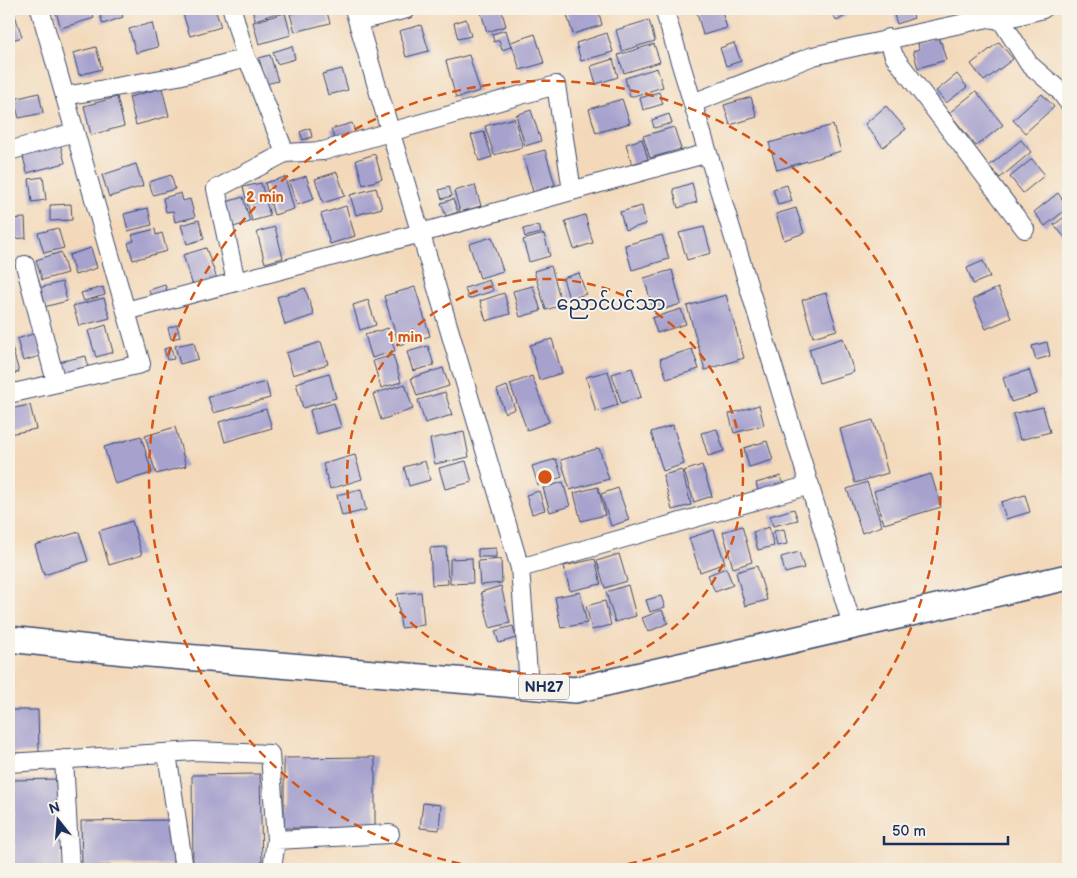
<svg xmlns="http://www.w3.org/2000/svg" width="1077" height="878" font-family="'Balsamiq Sans','Noto Sans Myanmar',sans-serif">
<style>
.building{fill:#a6a1cd}
.lines{fill:none;stroke-linecap:round;stroke-linejoin:round}
.minor-casing{stroke:#3b486c;stroke-width:20}
.highway-casing{stroke:#3b486c;stroke-width:28}
.minor{stroke:#fff;stroke-width:18}
.highway{stroke:#fff;stroke-width:25}
.ring{fill:none;stroke:#d45514;stroke-width:2.5;stroke-dasharray:9 6}
.labels{text-anchor:middle;stroke-width:4;stroke-linejoin:round;paint-order:stroke}
.shield{fill:#f7f3e8;stroke:#5d6a87;stroke-width:1}
.shield-label{font-size:15px;font-weight:bold;fill:#1b2f5e}
.quarter-label{font-size:19px;fill:#1b2f5e;stroke:#f7f3e8}
.centre{fill:#d45514;stroke:#f7f3e8;stroke-width:2.5}
.ring-label{font-size:15px;text-anchor:middle;font-weight:bold;fill:#d45514;stroke:#f7f3e8;stroke-width:4;stroke-linejoin:round;paint-order:stroke}
</style>
<rect width="100%" height="100%" fill="#f7f3e8"/>
<filter id="ink" filterUnits="userSpaceOnUse"><feTurbulence type="fractalNoise" baseFrequency=".02" numOctaves="2"/><feDisplacementMap in="SourceGraphic" scale="10" xChannelSelector="R" yChannelSelector="G"/><feConvolveMatrix kernelMatrix="1 2 1 2 8 2 1 2 1" color-interpolation-filters="sRGB"/></filter>
<filter id="wash" filterUnits="userSpaceOnUse"><feTurbulence type="fractalNoise" baseFrequency=".0096" numOctaves="4" result="noise"/><feDisplacementMap in="SourceGraphic" scale="20" xChannelSelector="R" yChannelSelector="G"/><feGaussianBlur stdDeviation="1.12" result="paint"/><feColorMatrix in="noise" values="0 0 0 0 0 0 0 0 0 0 0 0 0 0 0 0 0 1.4 0 .05"/><feComposite in="paint" operator="in"/></filter>
<g filter="url(#wash)">
<rect width="100%" height="100%" fill="#f3d9ba"/>
<g id="blocks">
<path class="building" d="M13,9L22,37L9,41V10Z
M55,9H91L94,18L61,28Z
M98,9H120L123,17L103,24Z
M151,9H163L152,13Z
M190,9H215L221,27L190,36L182,11Z
M252,9H283V11L255,20Z
M308,9H326L330,23L295,32L290,14Z
M480,9H501L506,26L487,32Z
M565,9H598L602,25L573,34Z
M696,9H721L727,28L703,35Z
M829,9H856L837,21Z
M892,9H911L914,18L897,24Z
M914,9H930L917,14Z
M285,13L291,35L259,44L253,22Z
M466,19L471,36L458,39L454,23Z
M649,20L655,41L622,51L616,30Z
M152,23L158,47L136,53L129,29Z
M421,25L429,51L406,57L399,31Z
M506,30L511,47L502,50L499,40L494,42L492,34Z
M607,33L613,52L581,61L576,43Z
M535,34L544,63L520,70L511,42Z
M938,37L940,43L941,42L946,60L918,68L913,51L919,49L918,43Z
M999,42L1013,59L984,81L971,64Z
M734,43L741,61L726,66L720,48Z
M654,44L660,62L624,73L618,55Z
M292,46L295,59L277,64L273,52Z
M96,47L102,69L79,75L73,53Z
M270,55L278,81L266,84L259,58Z
M469,55L480,91L456,98L446,61Z
M613,59L618,77L596,84L591,66Z
M657,68L663,87L630,97L625,78Z
M342,69L348,90L328,95L322,74Z
M957,74L967,87L946,103L936,91Z
M162,88L169,116L136,125L129,97Z
M976,91L1003,125L976,146L949,113Z
M659,92L663,104L643,110L640,98Z
M39,93L43,113L19,118L14,99Z
M1042,94L1054,107L1025,133L1013,120Z
M117,97L124,126L91,135L84,106Z
M751,97L757,117L730,125L724,105Z
M622,99L630,123L596,133L589,109Z
M886,106L906,129L883,147L865,124Z
M531,110L541,141L525,146L516,115Z
M669,114L672,123L654,128L652,120Z
M514,118L523,147L494,155L485,126Z
M352,123L356,135L335,141L331,129Z
M833,125L841,151L777,170L769,143Z
M674,127L681,149L650,158L643,136Z
M310,128L312,137L303,140L300,132Z
M484,132L492,157L479,161L471,135Z
M642,139L648,159L632,164L626,144Z
M1021,140L1031,152L1000,178L989,166Z
M60,143L65,163L27,173L22,152Z
M545,150L555,185L533,192L523,156Z
M375,154L382,179L363,185L356,160Z
M1032,159L1045,175L1023,193L1010,177Z
M136,164L143,186L109,197L102,175Z
M337,172L345,196L323,203L315,179Z
M171,175L175,189L153,195L149,182Z
M306,176L314,199L297,205L289,182Z
M43,177L46,200L32,202L29,179Z
M285,177L294,209L274,215L265,183Z
M261,183L270,216L252,221L243,187Z
M692,183L697,202L678,208L673,189Z
M475,185L481,206L460,212L454,191Z
M787,185L792,201L778,205L773,189Z
M449,187L452,196L442,199L439,190Z
M376,188L382,208L356,215L350,195Z
M181,193L183,201L190,199L195,217L175,222L173,211L166,212L163,198Z
M1058,193L1068,208L1045,226L1034,212Z
M243,197L250,222L230,228L223,203Z
M453,199L458,212L446,216L441,203Z
M71,204L72,220L50,221V205Z
M346,206L355,236L330,244L321,214Z
M642,206L646,224L625,230L620,212Z
M148,208L152,225L128,231L124,214Z
M796,208L804,233L784,240L776,214Z
M1068,214V241L1054,225Z
M585,215L593,243L574,249L565,221Z
M25,218L26,238L9,239V219Z
M199,220L204,239L187,244L181,225Z
M539,225L541,233L525,237L523,229Z
M275,227L283,258L265,263L257,232Z
M704,227L711,253L687,260L679,233Z
M58,228L64,248L44,253L38,233Z
M155,229L156,235L162,233L167,251L133,260L128,243L134,241L132,235Z
M544,234L550,256L529,262L523,240Z
M662,235L669,259L632,270L625,245Z
M492,237L503,271L480,278L469,244Z
M91,248L97,268L75,275L69,255Z
M206,248L217,279L193,286L183,255Z
M61,252L67,273L42,280L36,260Z
M983,261L990,277L973,284L967,268Z
M551,266L562,305L546,310L534,271Z
M672,270L681,304L654,312L644,278Z
M579,273L586,294L569,299L563,278Z
M489,280L493,291L468,299L465,288Z
M62,282L67,301L44,307L39,288Z
M165,285L168,294L152,299L149,290Z
M533,286L541,311L520,317L513,291Z
M103,287L105,295L84,301L81,293Z
M415,287L430,336L399,345L384,296Z
M305,288L314,315L285,325L277,297Z
M998,288L1011,318L986,329L973,299Z
M504,293L510,314L486,321L480,301Z
M826,293L837,330L813,337L802,300Z
M726,295L744,358L705,370L687,306Z
M104,298L110,318L79,326L73,306Z
M368,300L376,325L360,330L353,305Z
M681,309L686,324L657,333L652,318Z
M106,325L113,352L96,357L88,331Z
M177,325L180,337L171,339L168,328Z
M388,328L395,351L372,358L365,335Z
M36,333L43,355L23,361L17,339Z
M843,338L854,372L819,383L809,349Z
M552,339L562,373L539,380L530,345Z
M194,342L198,359L180,364L175,346Z
M321,342L328,364L293,375L286,353Z
M1047,342L1050,356L1036,360L1032,346Z
M9,344H11L19,372L9,375Z
M428,346L434,365L413,371L407,352Z
M171,347L174,359L167,360L164,349Z
M692,349L699,369L667,379L660,359Z
M393,355L401,382L381,388L373,361Z
M86,356L89,372L61,379L58,362Z
M443,368L449,386L417,396L411,378Z
M632,368L641,397L621,403L612,374Z
M1029,370L1037,394L1011,402L1003,378Z
M608,371L618,405L596,412L586,377Z
M329,373L336,398L303,408L296,383Z
M532,376L549,422L527,430L510,384Z
M266,382L270,398L213,413L208,397Z
M405,384L413,409L381,420L373,394Z
M507,386L515,409L505,413L497,390Z
M445,392L452,415L425,423L418,400Z
M334,403L341,427L316,434L310,410Z
M30,405L36,429L9,434V409Z
M759,405L764,425L734,433L729,414Z
M1043,407L1050,432L1020,440L1013,414Z
M266,409L272,428L225,442L219,422Z
M873,420L888,473L855,483L840,429Z
M673,425L684,464L663,471L651,432Z
M175,427L186,466L156,474L145,436Z
M717,429L724,451L708,456L701,433Z
M464,432L469,457L435,464L430,439Z
M141,436L152,473L115,484L104,447Z
M767,441L773,460L749,467L744,448Z
M599,448L609,479L570,490L561,460Z
M355,455L362,479L330,489L323,464Z
M556,459L562,477L538,485L532,466Z
M425,461L430,480L409,486L404,467Z
M466,461L472,482L445,489L439,468Z
M702,465L712,496L694,502L684,471Z
M682,470L691,505L672,510L663,475Z
M931,474L941,507L884,524L874,491Z
M781,476L785,489L760,497L756,483Z
M563,482L570,506L550,512L543,488Z
M867,482L882,526L862,533L847,489Z
M598,487L605,515L581,521L574,493Z
M618,488L629,520L611,526L601,494Z
M361,489L366,510L342,516L337,495Z
M539,491L545,510L532,514L526,495Z
M1025,495L1030,512L1006,519L1001,502Z
M794,509L798,520L773,526L770,516Z
M132,521L142,555L109,565L99,531Z
M742,526L752,562L733,568L723,532Z
M769,527L774,546L758,550L753,532Z
M784,529L787,544L777,546L774,531Z
M714,530L725,563L700,572L689,538Z
M79,532L88,561L44,575L35,545Z
M446,547L448,584L432,585L430,548Z
M496,548V557H478V549Z
M799,552L804,568L785,573L781,557Z
M619,554L627,581L605,588L597,561Z
M472,558L473,583L450,584V559Z
M501,559L502,583L480,585L478,561Z
M595,559L601,584L570,591L564,566Z
M757,566L767,600L745,606L736,572Z
M726,568L733,585L715,592L708,575Z
M628,585L636,616L615,622L606,592Z
M501,586L510,623L490,628L481,592Z
M421,592L424,625L401,628L397,594Z
M580,592L587,623L561,628L555,597Z
M661,596L665,607L650,612L646,600Z
M605,601L611,625L592,630L586,606Z
M662,610L668,623L648,632L642,618Z
M513,626L516,638L499,643L495,631Z
M9,710H38L39,753H9Z
M375,757V828H284V758Z
M260,774L262,865L193,867L192,775Z
M59,779L61,869H15L13,780Z
M423,803L441,805L439,830L420,828Z
M173,820V865L82,866L81,821Z
M310,866L311,869H293V868Z"/>
</g>
</g>
<g filter="url(#ink)">
<use href="#blocks" fill-opacity="0" stroke="#3b486c" stroke-width="1"/>
<g class="lines">
<g class="minor-casing">
<path id="minor" d="M232,9L246,58L252,69L285,153
M354,9L520,568L529,686
M664,9L849,615L854,626
M1001,20L1029,64L1059,90L1068,102
M358,21L407,9
M888,38L894,56L1025,229
M65,96L178,76L246,58
M693,103L813,56L988,18L1001,20L1043,9
M9,151L75,132
M25,265L56,382
M236,282L216,189L285,153L323,151L556,85L572,191
M126,311L421,233L708,153
M9,394L141,364L40,9
M520,568L810,485
M167,753L184,869
M64,759L70,869
M9,763L194,751L270,754L276,840
M272,869L276,840L390,834"/>
</g>
<g class="highway-casing">
<path id="highway" d="M9,639L125,652L575,690L1068,577"/>
</g>
<use href="#minor" class="minor"/>
<use href="#highway" class="highway"/>
</g>
</g>
<g class="ring">
<circle cx="545" cy="477" r="198"/>
<path d="M490 869A396 396 0 1 1 600 869"/>
</g>
<g class="labels">
<rect class="shield" x="519" y="674.5" width="50" height="25" rx="4"/>
<g class="shield-label">
<text x="544" y="692">NH27</text>
</g>
<g class="quarter-label">
<text x="611" y="310">ညောင်ပင်သာ</text>
</g>
</g>
<circle cx="545" cy="477" r="8" class="centre"/>
<g class="ring-label">
<text x="265" y="202">2 min</text>
<text x="405" y="342">1 min</text>
</g>
<rect width="1077" height="878" fill="none" stroke="#f7f3e8" stroke-width="30"/>
<g transform="translate(58 820) rotate(343)" stroke="#f7f3e8" stroke-width="4" paint-order="stroke">
<path d="M0-4L9 19L0 12L-9 19Z" fill="#1b2f5e"/>
<text y="-8" font-size="14" font-weight="bold" text-anchor="middle" fill="#1b2f5e">N</text>
</g>
<path d="M884 836v8h124v-8" fill="none" stroke="#1b2f5e" stroke-width="2.5"/>
<text x="892" y="836" font-size="15" fill="#1b2f5e" stroke="#f7f3e8" stroke-width="4" paint-order="stroke">50 m</text>
</svg>
